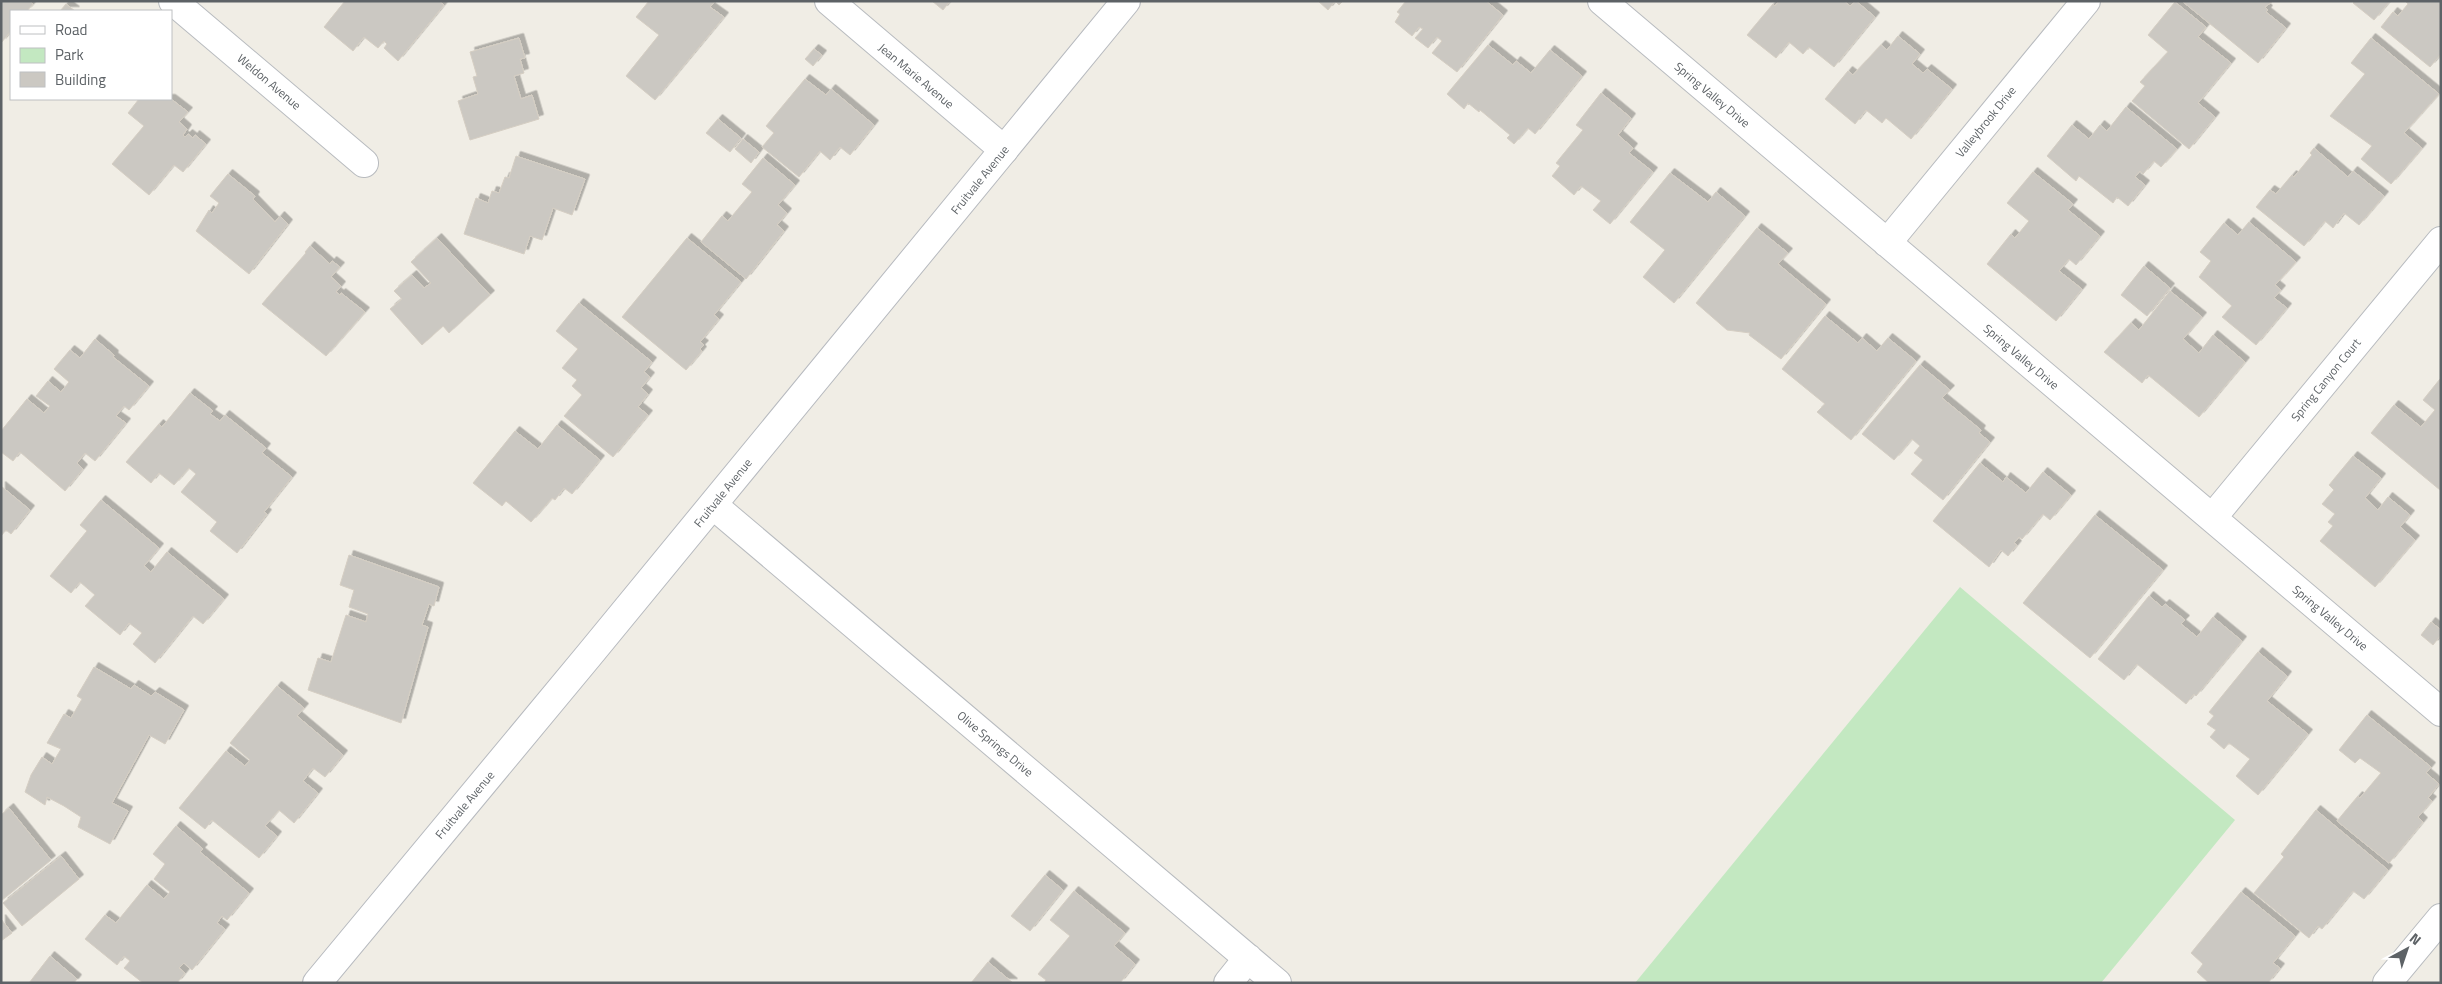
<svg xmlns="http://www.w3.org/2000/svg" width="2442" height="984" font-family="'Titillium Web',sans-serif">
<style>
.green{fill:#c3e8c1}
.building{fill:#cbc8c2;stroke:#d5cec3;filter:url(#shadow)}
.lines{fill:none;stroke-linecap:round;stroke-linejoin:round}
.street-casing{stroke:#b8bbbf;stroke-width:30}
.secondary-casing{stroke:#b7babf;stroke-width:30}
.street{stroke:#fff;stroke-width:28}
.secondary{stroke:#fff;stroke-width:28}
.labels{text-anchor:middle;stroke-width:4.5;stroke-linejoin:round;paint-order:stroke}
.street-label{font-size:12px;fill:#5d6266;stroke:#fff}
</style>
<defs>
<filter id="shadow"><feDropShadow dx="4.5" dy="-4.5" stdDeviation="0" flood-color="#0004"/></filter>
</defs>
<rect width="100%" height="100%" fill="#f0ede5"/>
<path class="green" d="M1960,587L2235,820L2101,983H1635Z"/>
<path class="building" d="M1,1H30L33,4L27,11H11V31L1,43Z
M345,1H439L444,5L398,61L384,48L387,44L384,41L378,48L364,37L353,51L324,27Z
M649,1H715L710,7L724,17L655,100L626,76L659,35L636,17Z
M932,1H950L943,10Z
M1318,1H1343L1339,5L1335,1L1328,10Z
M1406,1H1486L1503,15L1457,72L1432,53L1442,41L1437,37L1428,48L1415,38L1423,29L1419,27L1412,36L1395,22L1400,14L1397,12Z
M1779,1H1844L1850,6L1856,1L1875,17L1834,67L1809,47L1803,54L1789,42L1776,58L1747,35L1773,4L1775,6Z
M2182,1H2273L2265,7L2268,10L2266,12L2286,28L2258,63Z
M2355,1H2390L2374,20L2353,3Z
M2405,1H2441V54L2430,67L2381,27L2393,12L2398,16L2408,4Z
M2175,2L2206,27L2198,37L2231,63L2198,103L2215,117L2189,149L2132,101L2145,86L2140,82L2168,52L2148,35Z
M66,4L75,11H60Z
M1898,36L1920,54L1912,64L1923,73L1927,69L1952,89L1911,139L1886,118L1882,123L1866,110L1855,124L1825,99L1848,71L1853,75L1881,45L1887,50Z
M519,38L525,58L520,59L524,73L514,76L521,99L532,95L539,119L470,140L458,101L478,94L473,77L477,76L470,52Z
M2371,38L2439,94L2404,133L2422,148L2391,184L2361,159L2372,146L2330,116L2365,74L2351,63Z
M1488,45L1513,65L1516,61L1531,73L1550,50L1582,76L1535,134L1528,128L1514,144L1507,138L1510,135L1480,110L1479,112L1468,103L1464,109L1447,94Z
M814,49L822,55L813,66L805,59Z
M805,79L826,95L831,89L874,125L850,155L840,147L830,160L820,151L799,177L762,147L774,133L766,126Z
M1601,93L1631,118L1618,135L1633,148L1629,153L1653,172L1610,224L1593,210L1601,201L1581,186L1574,195L1552,176L1560,166L1556,163L1583,130L1576,125Z
M139,99H171L188,112L179,122L187,129L183,135L185,137L188,134L193,138L195,135L206,144L183,172L174,165L149,195L112,164L144,126L128,113Z
M2126,107L2177,149L2161,167L2154,161L2143,174L2140,171L2135,177L2145,185L2128,206L2117,197L2113,203L2079,176L2076,181L2047,156L2072,125L2089,139L2100,125L2107,131Z
M718,119L741,138L730,152L706,133Z
M743,139L759,152L751,163L735,149Z
M2314,148L2348,177L2353,171L2384,196L2359,225L2344,213L2333,228L2325,221L2304,246L2256,207L2270,190L2276,194L2292,175L2294,177L2312,155L2310,153Z
M516,156L585,179L572,215L553,208L542,240L530,236L524,254L464,234L476,198L488,203L492,191L499,193L505,177L509,178Z
M763,158L795,185L778,205L787,213L777,225L784,231L746,279L701,242L722,216L728,221L752,192L742,184Z
M2033,172L2073,204L2068,210L2100,236L2076,265L2069,259L2059,271L2082,289L2056,321L1987,264L2011,234L2015,238L2029,221L2007,203Z
M1670,173L1708,202L1716,192L1745,216L1674,303L1643,277L1665,250L1630,222Z
M228,174L255,196L253,199L275,222L280,216L288,224L249,274L196,231L209,210L212,213L219,203L210,196Z
M2249,222L2296,262L2275,285L2281,290L2274,298L2287,308L2256,345L2222,317L2232,306L2199,277L2211,261L2200,252L2224,223L2238,235Z
M1757,228L1788,253L1778,264L1826,304L1781,359L1749,335L1750,333L1727,330L1696,303Z
M437,238L490,295L449,333L443,326L422,345L390,309L402,299L394,291L412,275L424,288L431,283L411,262Z
M687,238L741,282L714,315L719,319L700,342L704,345L700,349L702,351L686,370L622,317Z
M310,246L330,264L332,261L340,267L331,277L341,286L336,292L340,295L341,293L365,312L326,356L262,304L306,253L305,252Z
M2144,266L2170,288L2147,316L2121,295Z
M2170,291L2202,317L2183,339L2199,353L2213,335L2245,362L2199,417L2148,375L2142,383L2104,352L2131,323L2139,330Z
M579,303L652,362L644,372L650,377L641,388L648,394L638,407L648,415L613,457L564,416L582,395L572,386L577,380L562,368L578,349L556,331Z
M1825,316L1858,343L1862,338L1877,351L1888,338L1916,361L1851,440L1817,412L1825,404L1782,369Z
M95,339L114,355L113,357L149,386L129,410L124,406L116,416L126,423L95,461L85,453L77,463L83,469L65,491L20,452L13,461L1,452V431L27,399L44,413L50,406L36,396L48,381L61,392L69,382L54,369L70,350L80,358Z
M1920,365L1950,390L1942,398L1981,430L1979,433L1990,442L1943,500L1911,474L1923,460L1914,453L1920,446L1912,439L1894,460L1862,434Z
M2440,379L2441,489L2440,490L2371,433L2394,405L2421,427L2435,410L2423,400Z
M190,393L213,411L210,414L220,421L225,415L266,448L262,453L292,477L264,512L267,514L237,553L210,531L217,522L181,492L196,474L189,468L174,485L159,473L151,483L126,462L159,424L162,427Z
M557,425L600,460L572,494L564,488L555,500L552,498L531,522L506,501L502,506L473,483L515,431L538,449Z
M2353,456L2381,478L2365,498L2378,510L2388,497L2410,515L2400,527L2415,540L2375,587L2320,541L2333,526L2328,522L2335,514L2322,504L2334,490L2329,485Z
M1980,463L2003,482L2006,477L2026,493L2043,472L2071,495L2050,520L2043,514L2022,539L2019,537L2014,543L2017,545L2008,556L2001,550L1989,567L1933,521Z
M1,486L30,510L11,534L6,530L1,536Z
M101,500L159,548L144,566L151,572L167,552L224,599L203,624L193,616L155,663L133,644L142,633L129,623L120,635L85,606L95,595L80,582L71,593L50,576L87,531L80,525Z
M2095,515L2163,570L2090,658L2023,603Z
M349,555L439,587L434,606L429,604L422,625L428,627L401,723L308,690L318,658L331,662L346,615L366,622L368,614L349,607L354,590L340,585Z
M2149,596L2162,607L2165,604L2185,620L2181,624L2197,637L2213,617L2242,641L2196,696L2194,694L2186,704L2137,664L2124,680L2098,659Z
M2431,622L2441,630V635L2433,645L2421,635Z
M2258,652L2287,676L2267,701L2308,734L2258,795L2236,776L2250,759L2229,743L2224,749L2210,737L2216,730L2207,724L2214,716L2209,712Z
M94,667L131,689L134,685L151,696L155,692L184,710L165,744L149,735L112,803L128,811L110,844L78,827L81,817L64,806L47,797L45,805L25,792L31,775L42,757L52,764L61,749L47,743L64,714L71,718L82,699L77,696Z
M277,686L304,708L297,716L343,755L325,777L313,768L303,781L318,793L294,823L279,810L265,826L277,836L259,858L212,820L205,829L179,808L226,751L245,766L250,760L230,743Z
M2367,715L2431,767L2426,773L2439,784L2428,798L2432,801L2418,817L2423,822L2389,863L2337,821L2358,796L2360,798L2381,773L2360,758L2355,763L2339,750Z
M9,808L51,860L1,901V815Z
M2316,810L2388,870L2364,899L2353,891L2322,929L2318,926L2309,938L2254,893L2284,857L2281,854Z
M176,826L203,849L200,852L212,862L249,893L227,920L222,916L217,923L225,929L192,970L184,963L179,968L185,973L177,983H143L124,968L130,961L124,956L117,965L85,939L105,915L116,923L147,885L164,899L170,892L154,879L165,864L153,854Z
M61,856L79,879L22,926L3,903Z
M1045,875L1063,890L1030,931L1011,916Z
M1074,891L1125,933L1114,946L1135,964L1120,983H1044L1046,980L1038,974L1070,936L1050,920Z
M2241,892L2295,936L2273,963L2280,968L2268,983H2209L2197,972L2203,964L2191,953Z
M1,919L12,933L1,941Z
M50,956L77,979L74,983H29Z
M988,962L1013,983H971Z"/>
<g class="lines">
<g class="street-casing">
<path id="street" d="M173,1L364,163
M829,1L1004,150
M1602,1L2441,712
M1887,243L2086,1
M713,505L1277,983
M2212,518L2441,241
M1228,983L1248,958
M2387,983L2441,918"/>
</g>
<g class="secondary-casing">
<path id="secondary" d="M317,983L590,654L1126,1"/>
</g>
<use href="#street" class="street"/>
<use href="#secondary" class="secondary"/>
</g>
<g class="labels">
<g class="street-label">
<text transform="translate(916 76) rotate(40)" y="4">Jean Marie Avenue</text>
<text transform="translate(269 82) rotate(40)" y="4">Weldon Avenue</text>
<text transform="translate(1712 95) rotate(40)" y="4">Spring Valley Drive</text>
<text transform="translate(1986 122) rotate(-51)" y="4">Valleybrook Drive</text>
<text transform="translate(980 180) rotate(-51)" y="4">Fruitvale Avenue</text>
<text transform="translate(2021 357) rotate(40)" y="4">Spring Valley Drive</text>
<text transform="translate(2326 380) rotate(-51)" y="4">Spring Canyon Court</text>
<text transform="translate(723 493) rotate(-51)" y="4">Fruitvale Avenue</text>
<text transform="translate(2330 618) rotate(40)" y="4">Spring Valley Drive</text>
<text transform="translate(995 744) rotate(40)" y="4">Olive Springs Drive</text>
<text transform="translate(465 805) rotate(-50)" y="4">Fruitvale Avenue</text>
</g>
</g>
<rect width="2442" height="984" fill="none" stroke="#5d6266" stroke-width="5"/>
<rect x="10" y="10" width="162" height="90" fill="#ffffff" stroke="#bec0c2"/>
<rect x="20" y="26" width="25" height="8" fill="#ffffff" stroke="#bec0c2"/>
<text x="55" y="35" font-size="15" fill="#5d6266">Road</text>
<rect x="20" y="48" width="25" height="15" fill="#c3e8c1" stroke="#bec0c2"/>
<text x="55" y="60" font-size="15" fill="#5d6266">Park</text>
<rect x="20" y="72" width="25" height="15" fill="#cbc8c2" stroke="#bec0c2"/>
<text x="55" y="85" font-size="15" fill="#5d6266">Building</text>
<g transform="translate(2407 949) rotate(40)" stroke="#ffffff" stroke-width="4" paint-order="stroke">
<path d="M0-4L9 19L0 12L-9 19Z" fill="#5d6266"/>
<text y="-8" font-size="14" font-weight="bold" text-anchor="middle" fill="#5d6266">N</text>
</g>
</svg>
